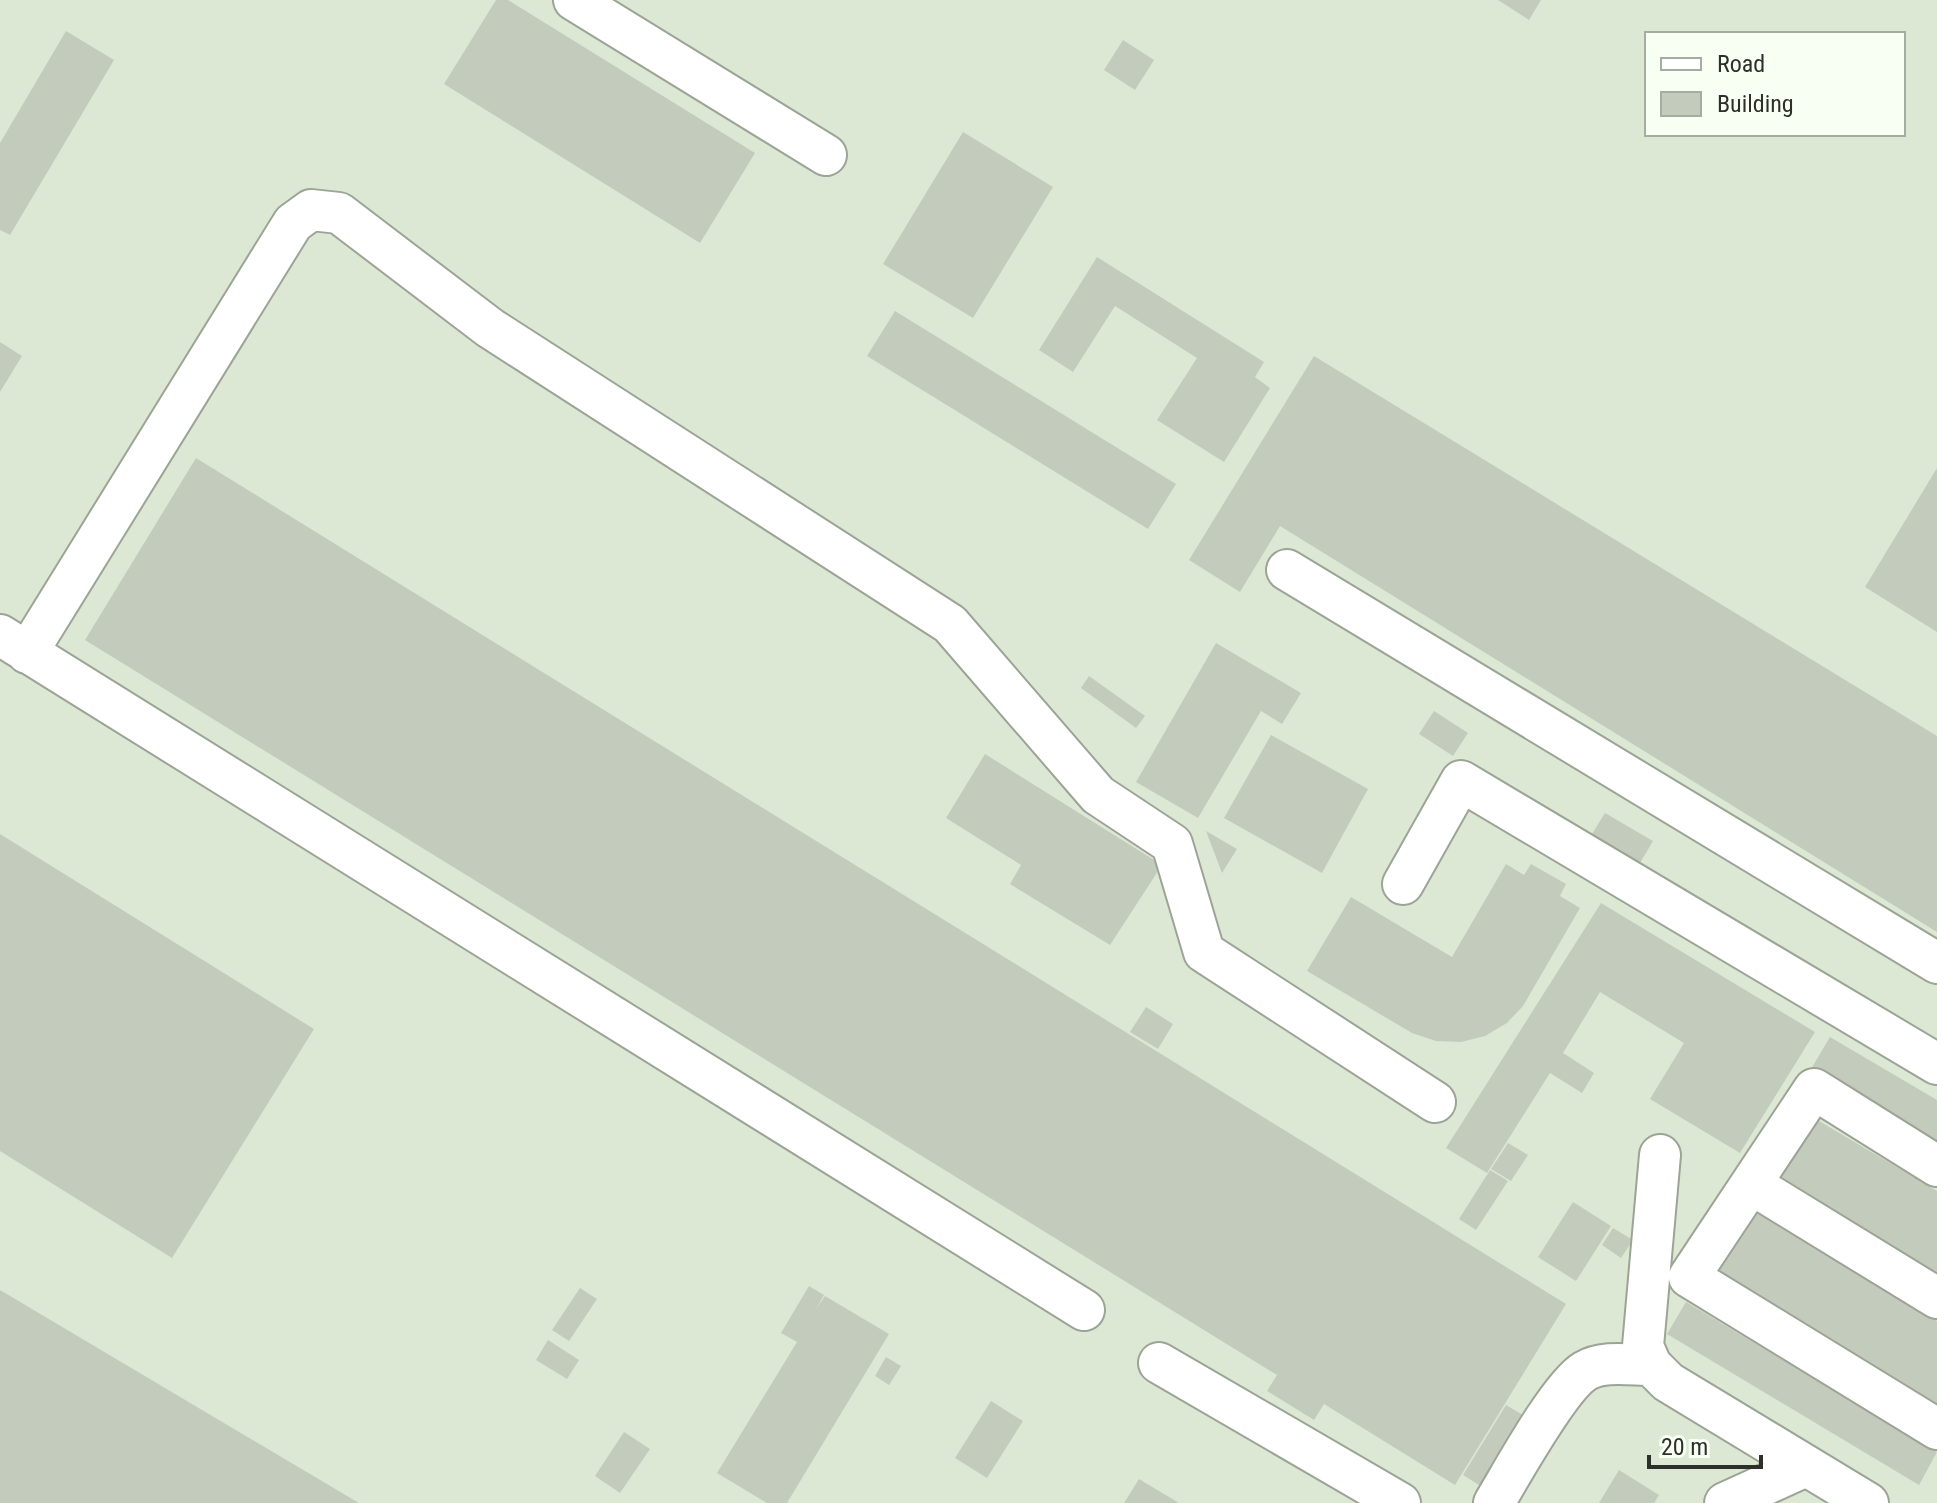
<svg xmlns="http://www.w3.org/2000/svg" width="1937" height="1503" font-family="'Roboto Condensed',sans-serif">
<style>
.built{fill:#dce8d4;fill-rule:evenodd}
.building{fill:#c3cbbd}
.lines{fill:none;stroke-linecap:round;stroke-linejoin:round}
.minor-casing{stroke:#9ca496;stroke-width:44}
.minor{stroke:#fff;stroke-width:40}
</style>
<rect width="100%" height="100%" fill="#eaf2e4"/>
<path class="built" d="M0,0H1937V1503H0ZM1647,34H1903V134H1647Z"/>
<path class="building" d="M496,0H508L755,153L700,243L444,84Z
M1498,0H1541L1529,20Z
M66,31L114,60L10,235L0,230V143Z
M1123,40L1154,60L1135,90L1104,70Z
M963,132L1053,187L973,318L883,264Z
M1097,257L1264,362L1255,377L1270,388L1224,462L1157,420L1197,358L1115,306L1073,372L1039,350Z
M895,311L1176,484L1148,529L867,356Z
M0,342L22,356L0,392Z
M1314,356L1937,736V932L1280,526L1240,592L1189,560Z
M196,458L1566,1304L1455,1485L1324,1404L1314,1420L1267,1391L1277,1375L85,640Z
M1937,468V632L1865,587Z
M1216,643L1301,693L1282,724L1261,711L1198,818L1136,782Z
M1089,676L1145,716L1136,728L1081,688Z
M1434,711L1468,733L1453,756L1419,734Z
M1271,735L1368,789L1322,873L1224,818Z
M985,754L1162,865L1110,945L1010,884L1021,865L946,818Z
M1605,813L1653,841L1640,863L1592,834Z
M1206,831L1237,849L1222,873Z
M0,834L314,1029L172,1258L0,1151Z
M1506,864L1524,875L1531,864L1566,884L1560,896L1580,908L1523,1006L1507,1023L1485,1036L1461,1042L1436,1041L1412,1033L1307,971L1351,897L1452,957Z
M1601,903L1815,1032L1740,1153L1650,1099L1684,1043L1600,992L1563,1053L1594,1073L1582,1093L1550,1073L1487,1173L1446,1148Z
M1146,1007L1173,1024L1158,1049L1130,1032Z
M1830,1037L1937,1100V1143L1811,1069Z
M1804,1112L1937,1191V1276L1767,1175Z
M1508,1143L1528,1155L1511,1181L1491,1169Z
M1490,1170L1508,1181L1476,1230L1459,1219Z
M1573,1202L1611,1226L1576,1281L1538,1257Z
M1747,1207L1937,1321V1406L1710,1269Z
M1613,1228L1633,1240L1621,1258L1602,1245Z
M809,1286L824,1295L816,1309L825,1296L889,1334L787,1503H767L717,1473L797,1342L781,1333Z
M580,1288L597,1299L569,1341L552,1330Z
M0,1290L359,1503H0Z
M1686,1302L1937,1452L1919,1485L1667,1334Z
M548,1340L579,1360L567,1379L536,1360Z
M886,1357L901,1366L889,1385L875,1376Z
M991,1401L1023,1421L987,1478L955,1458Z
M1506,1405L1530,1419L1487,1490L1463,1475Z
M624,1432L650,1449L620,1493L595,1476Z
M1619,1470L1659,1495L1654,1503H1599Z
M1139,1479L1179,1503H1124Z"/>
<g class="lines">
<g class="minor-casing">
<path id="minor" d="M574,0L826,155
M1287,570L1937,963
M0,635L1084,1310
M27,653L293,223L311,210L339,213L490,328L950,624L1098,795L1172,844L1204,952L1435,1102
M1403,884L1461,781L1937,1064
M1660,1155L1643,1346L1651,1365L1668,1382L1868,1503
M1937,1166L1814,1089L1689,1277L1937,1429
M1751,1184L1937,1298
M1159,1363L1400,1503
M1494,1503C1512,1473 1559,1387 1585,1371C1603,1360 1631,1365 1651,1365
M1725,1503L1806,1466"/>
</g>
<use href="#minor" class="minor"/>
</g>
<rect x="1645" y="32" width="260" height="104" fill="#f8fff3" stroke="#a7aca3" stroke-width="2"/>
<rect x="1661" y="58" width="40" height="12" fill="#ffffff" stroke="#a7aca3" stroke-width="2"/>
<text x="1717" y="72" font-size="24" fill="#2d302a">Road</text>
<rect x="1661" y="92" width="40" height="24" fill="#c3cbbd" stroke="#a7aca3" stroke-width="2"/>
<text x="1717" y="112" font-size="24" fill="#2d302a">Building</text>
<path d="M1649 1455v12h112v-12" fill="none" stroke="#2d302a" stroke-width="4"/>
<text x="1661" y="1455" font-size="24" fill="#2d302a" stroke="#f8fff3" stroke-width="6" paint-order="stroke">20 m</text>
</svg>
